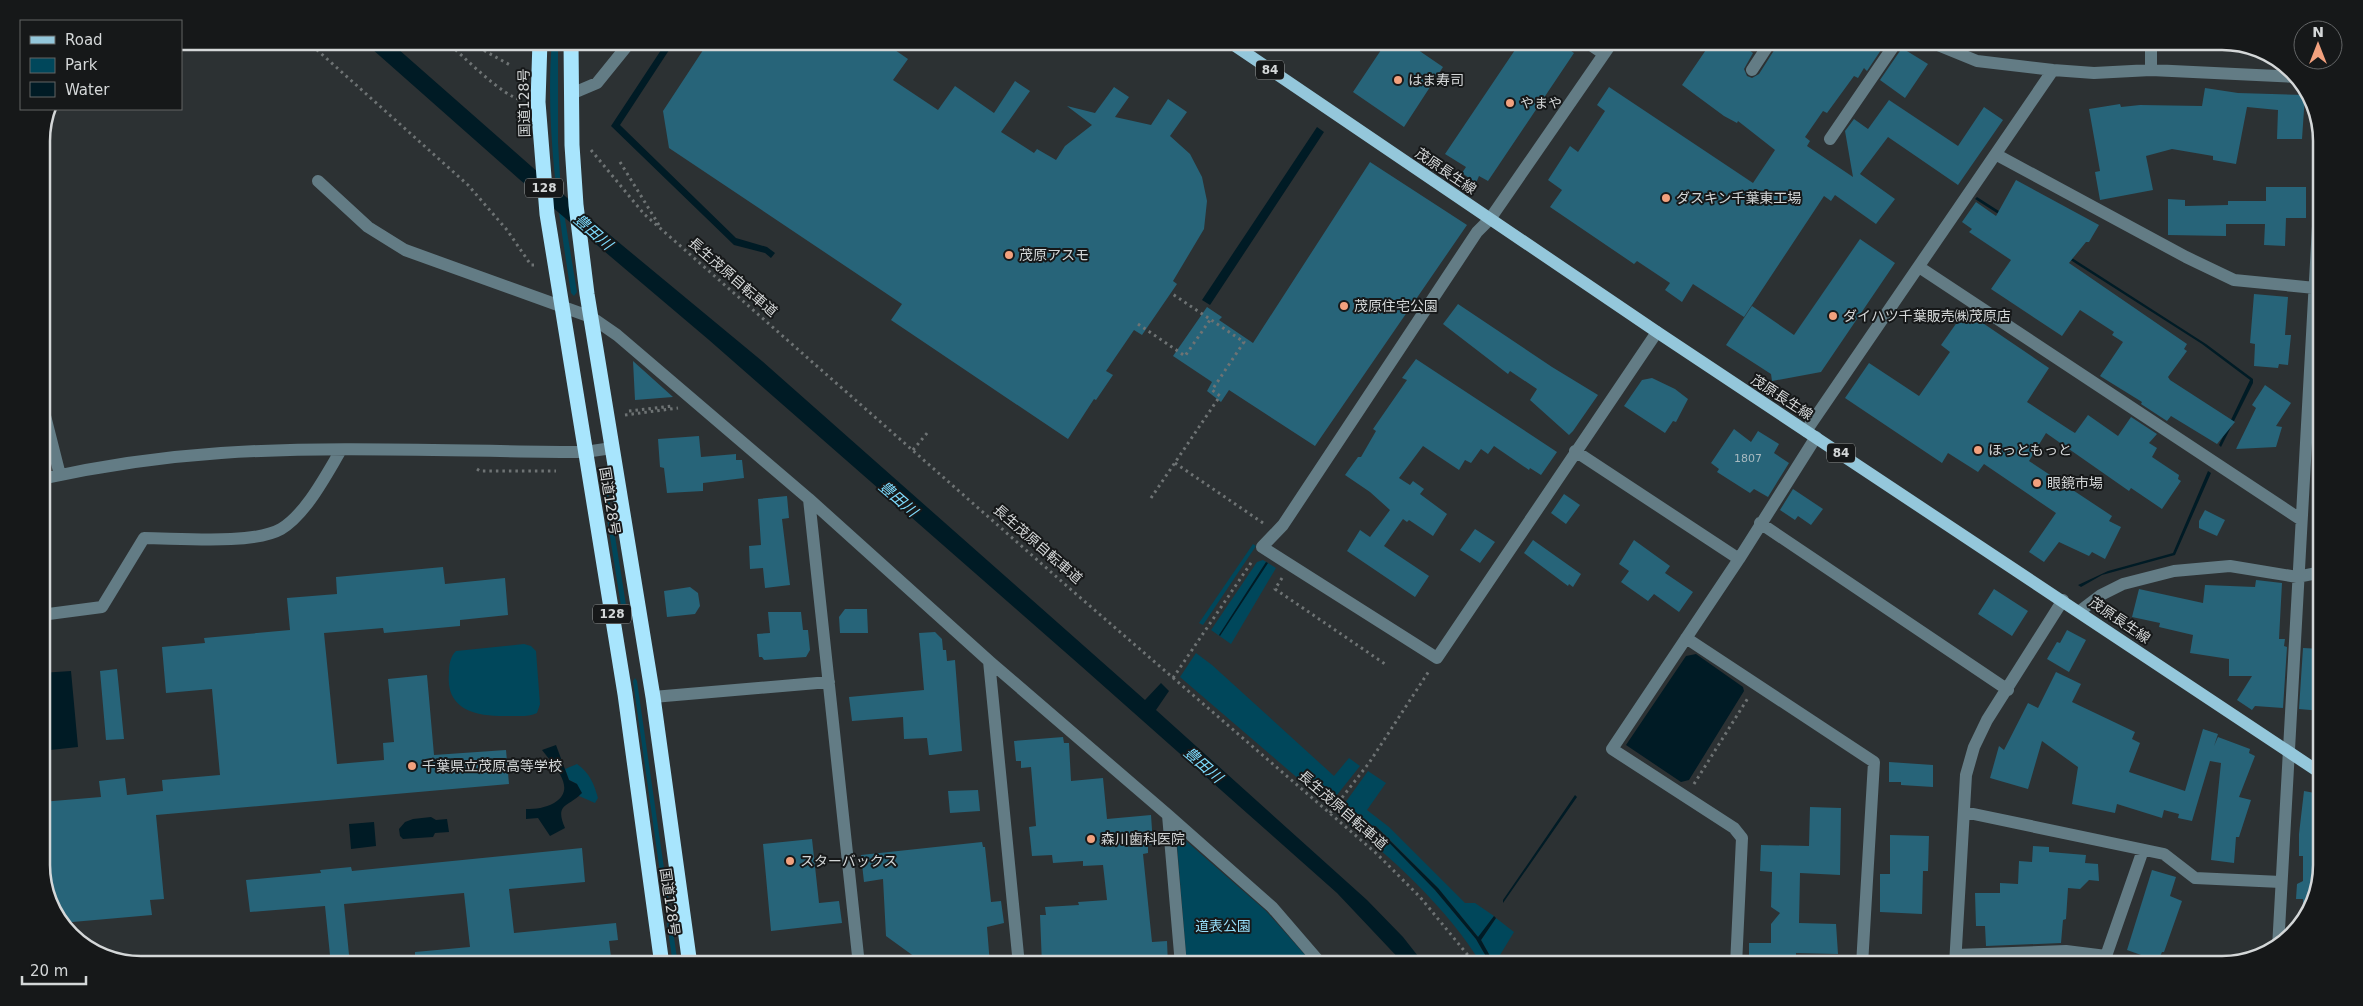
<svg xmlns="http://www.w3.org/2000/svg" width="2363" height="1006" font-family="'DejaVu Sans','Noto Sans JP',sans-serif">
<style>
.green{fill:#00475b}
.water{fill:#001b25}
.building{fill:#276479}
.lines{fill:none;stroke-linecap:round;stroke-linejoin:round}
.path{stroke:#6e7374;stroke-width:3;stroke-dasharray:2.5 4;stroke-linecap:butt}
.minor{stroke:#637c85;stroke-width:12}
.major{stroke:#94c7db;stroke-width:12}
.highway{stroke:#a8e5fd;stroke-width:15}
.poi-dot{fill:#f2a17e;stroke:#161819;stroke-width:2}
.labels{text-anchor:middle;stroke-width:4;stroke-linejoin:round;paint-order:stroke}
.number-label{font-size:11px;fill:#a9bac0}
.shield{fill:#161819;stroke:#9b9e9f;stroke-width:1}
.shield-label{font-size:12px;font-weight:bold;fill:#d4d7d8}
.poi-label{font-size:14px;fill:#d4d7d8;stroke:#161819;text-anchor:start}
.street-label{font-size:14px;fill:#d4d7d8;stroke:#161819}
.park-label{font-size:14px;fill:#97def9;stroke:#161819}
.water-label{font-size:15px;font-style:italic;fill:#7ddafc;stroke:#161819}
.rim{fill:none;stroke:#d4d7d8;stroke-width:2.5}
</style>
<rect width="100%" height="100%" fill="#2c3133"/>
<path class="green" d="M552,41H558V142L561,195L577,292L574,296L571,293C558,210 545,125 552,41Z
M605,490L608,492L627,611L625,615L622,612L603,493Z
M1253,544L1256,546L1203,625L1199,623Z
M1263,560L1276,568L1231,644L1211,630L1257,562Z
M524,644L531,646L536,651L540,704L537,713C530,717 519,716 511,716C479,717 445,712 449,673C449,665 450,657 456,651Z
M1196,653L1212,665L1334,776L1349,758L1360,766L1329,805L1180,677Z
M635,678L637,681L678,965H673L633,681Z
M577,764C590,773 594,784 598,798L595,803L579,796L577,784L569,780L565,769Z
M1368,771L1386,783L1367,810L1389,827L1465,903H1475L1494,916L1479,938L1438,888L1376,826H1373L1435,890L1476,939L1491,965H1482C1446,906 1391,857 1337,814Z
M1186,841L1266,911L1314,965H1187L1177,845Z
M1496,918L1514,932L1497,960L1502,965H1495L1481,940Z"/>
<path class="water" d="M363,41H389L599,226L762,361L1145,700L1161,683L1169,691L1156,710L1367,900L1403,937L1425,965H1405L1337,893L1081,666L709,340L519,179Z
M667,41H675L620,125L736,238L767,247L775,253L771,258L765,253L734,245L611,126Z
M1317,127L1324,132L1210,305L1202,300Z
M1977,197L2206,344L2253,379V383L2221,447L2219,445L2250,380L2202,344L1975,199Z
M2208,471L2211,473L2175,555L2102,575L2081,587L2078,585L2108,571L2173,553Z
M1266,562L1268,563L1220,636L1219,635Z
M1696,654L1743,687L1744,691L1689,780L1681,782L1626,745L1686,656Z
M71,671L78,747L41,751V673Z
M556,745L569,780L577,784L582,793C569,807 554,803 565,828L550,836L538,818L526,819V809C536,809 545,808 554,803C578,789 554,766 542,750Z
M1575,795L1577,797L1503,903V900Z
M431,817L436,820L447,819L449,832L435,833L433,837L403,839L400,836L399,829L405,822L413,819Z
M374,822L376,846L351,849L349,824Z
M1373,826H1375L1438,888L1478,937L1494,916L1496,918L1481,940L1495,965H1491L1476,939L1435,890Z"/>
<path class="building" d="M709,41H882L908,59L893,80L938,110L955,86L994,113L1015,81L1030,91L1001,132L1034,153L1037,149L1056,160L1065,146L1092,125L1067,106L1095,113L1114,87L1129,97L1115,117L1151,125L1168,99L1187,112L1170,136L1190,154L1202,177L1207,201L1204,229L1173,281L1177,284L1142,335L1134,330L1106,371L1113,375L1096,400L1094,399L1068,439L891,320L902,304L669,148L663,111Z
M1387,41H1405L1443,67L1404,127L1353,92Z
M1521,41H1557L1574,53L1488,181L1479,176L1476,183L1462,173L1466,167L1445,154Z
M1712,41H1737L1753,53L1744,69L1747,76L1752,78L1759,74L1780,41H1830L1840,48L1842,45L1846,47L1849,41H1880L1885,44L1867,71L1864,68L1858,78L1854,76L1827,113L1823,111L1805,137L1810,141L1807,146L1853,177L1845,131L1854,119L1868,129L1889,100L1958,146L1984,107L2003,120L1958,185L1888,137L1860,174L1895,199L1876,224L1835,195L1831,201L1824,196L1744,317L1693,284L1682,302L1665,290L1670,283L1637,261L1634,264L1550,207L1562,190L1548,180L1570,146L1578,152L1605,111L1597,105L1609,87L1753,183L1775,150L1738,121L1737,123L1724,116L1682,85Z
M1902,48L1928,64L1905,98L1880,80Z
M2205,88L2238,93L2305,95L2302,139H2277L2278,110L2247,107L2236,164L2213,160V156L2172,149L2146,156L2153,190L2100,200L2095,172L2100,171L2089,109L2120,104L2121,107L2140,105L2202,106Z
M1370,162L1467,225L1315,446L1229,390L1221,402L1207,391L1212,382L1173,356L1207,307L1222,317L1219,320L1253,343Z
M2016,180L2099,225L2089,242H2086L2069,263L2187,344L2184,349L2187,351L2168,377L2170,380L2235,422L2217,444L2171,416L2167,421L2141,404L2142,402L2100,376L2123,342L2112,335L2114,332L2080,310L2062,336L1991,289L2011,260L1969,232L1972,229L1962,222L1976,202L1996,216Z
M2266,187H2306V218H2286L2285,246L2264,245L2265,224H2226V236L2168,235V199L2185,200V206L2228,205V201H2266Z
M1860,239L1895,263L1821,372L1772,381L1771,374L1726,345L1752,306L1794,335Z
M2254,294L2288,297L2285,335H2291L2288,365L2279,364L2278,368L2254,366L2255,344L2250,343Z
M1458,304L1552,367L1598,395L1573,431L1569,435L1530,400L1537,389L1510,371L1508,374L1443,324Z
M1965,311L2049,368L2027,402L2070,430L2075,433L2088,415L2118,436L2131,417L2157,434L2149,443L2157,448L2152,457L2179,475L2178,479L2181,481L2162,509L2131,488L2129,491L2046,433L2029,461L2112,516L2109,521L2121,527L2105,559L2092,552L2089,556L2059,542L2044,562L2029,552L2056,513L1984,464L1978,472L1948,453L1942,463L1845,398L1869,363L1919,396L1950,352L1941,345Z
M1416,359L1557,452L1541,475L1530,468L1529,470L1494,446L1488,454L1481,449L1471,463L1465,460L1459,470L1423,446L1399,478L1410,485L1413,481L1424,489L1420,494L1447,514L1433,536L1409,520L1407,522L1403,519L1384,546L1429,576L1415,597L1347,551L1360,530L1370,537L1390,510L1370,492L1345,475L1358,457H1361L1376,431L1373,429L1407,380L1402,378Z
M633,361L673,397L635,400Z
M1652,378L1675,389L1688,399L1676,422L1673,421L1665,433L1624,406L1642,380Z
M2265,385L2291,403L2276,426L2282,427L2276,447L2236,449L2256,408L2252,405Z
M1734,429L1751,442L1758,431L1779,444L1774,453L1789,463L1768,497L1754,489L1750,493L1717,472L1719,469L1711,463Z
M699,436L701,457L736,454V460H742L744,478L703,483V491L667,493L664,468L660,467L658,439Z
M1793,489L1823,509L1811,525L1798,516L1795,520L1780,510Z
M1564,494L1580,505L1566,524L1551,513Z
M787,496L789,518L782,519L790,585L765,588L763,568L750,569L749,546L761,545L758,499Z
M2205,510L2225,520L2217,536L2199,528V521Z
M1475,529L1495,542L1480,563L1460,550Z
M1533,540L1581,574L1573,587L1569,584L1568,586L1524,553Z
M1634,540L1670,566L1665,573L1693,592L1679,612L1654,594L1648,601L1621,582L1629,571L1619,564Z
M443,567L445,584L505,578L508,615L460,620V626L384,633L383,628L324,633L337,764L384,760L383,743L394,742L388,679L427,675L434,755L506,750L509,784L156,815L164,899L150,900L152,915L61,923L41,872V802L101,797L99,781L125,778L127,795L163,791L162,780L220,775L212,689L166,693L162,647L205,643L204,638L290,630L287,598L337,594L336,577Z
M2256,580L2282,583L2279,639H2285L2284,646L2287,647L2283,708L2255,706L2252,710L2237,700L2252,676H2229V659L2190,653L2193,635L2159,627L2160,623L2132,617L2139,589L2203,603L2205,585L2255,587Z
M690,587L698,593L700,606L695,614L667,617L664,591Z
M1994,589L2028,611L2012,636L1978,614Z
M845,609H867L868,633H840L839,617Z
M768,612H801L803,630H808L810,650L806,657L764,660L762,657H759L757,634L770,633Z
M2067,630L2086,640L2069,672L2047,659L2057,642L2060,643Z
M935,632L942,639L943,650H946L947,661L955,660L962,751L931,755H929L927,738L904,739L903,717L852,721L849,697L924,690L919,633Z
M2303,648L2322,649V711L2299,709Z
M117,669L124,739L106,740L100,671Z
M2056,672L2081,684L2072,702L2135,732L2132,739L2140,743L2129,772L2185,791L2203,729L2218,734L2214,746L2218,737L2250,749L2249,753L2255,756L2239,797L2251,800L2239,837H2236L2234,863L2211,860L2221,763L2210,761L2192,821L2178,818L2179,814L2164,810L2162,818L2117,804L2115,813L2072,804L2078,767L2042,741L2028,789L1990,778L1999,746L2004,750L2028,703L2038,708Z
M1063,737L1064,743H1069L1071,781L1103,778L1107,819L1151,815L1153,844L1148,845V853L1143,854L1152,942L1167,941L1168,965H1042L1040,915H1046L1045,907L1079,905L1078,902L1107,900L1103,865L1083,866V861L1053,863L1052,855L1032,856L1029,827L1036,826L1031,767L1021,768V761H1016L1014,741Z
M1889,762L1933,765V787L1901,785V782H1889Z
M978,790L980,811L950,813L948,791Z
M2304,791L2320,794L2322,865L2314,903L2303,917V899H2296L2297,884L2303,881V856H2299V834Z
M1810,807L1841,808L1840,875L1800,873L1799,923L1836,924L1838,954L1796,953V965H1768V961H1749V943H1771V924L1780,913L1771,907L1772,872L1760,871L1761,845L1809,846Z
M1890,835L1929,836L1928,871H1923L1922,914L1880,912V874H1890Z
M812,839L819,903L839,901L842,923L771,931L763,844Z
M982,842L983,847H985L991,902L1001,901L1004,923L987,927L990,965H926L886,936L883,879L864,882L861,855Z
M2033,846L2049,847V852L2086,855L2085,863L2098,864L2099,881L2089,880L2080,889L2068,888L2066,919L2063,920L2061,943L1986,946L1985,926H1976L1975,893H2000V883L2018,884L2019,861L2032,862Z
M582,848L585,882L509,889L514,933L616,923L618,940L609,941L612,965H415V952L470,947L464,893L344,904L350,965H331L325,906L250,912L246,880L321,873L320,870L351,867L352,871Z
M2152,870L2176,877L2170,896L2182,901L2164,952H2162L2158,961L2127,950Z
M2059,959V965H1987V962Z"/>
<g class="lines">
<path class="path" d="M307,41L468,185L507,230L531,265H538
M446,41C462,55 503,97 522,100
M467,41L510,65
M591,150L644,214L1076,594L1377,854L1420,897L1476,965
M620,162L659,225
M1138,324L1185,356L1210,320
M629,411L673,406
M625,415L678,408
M913,450L928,432
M1175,463L1263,523
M477,469L480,471H556
M1151,498L1220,396L1212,390L1244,342L1171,293
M1282,578L1275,589L1385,664
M1173,678L1253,560
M1694,784L1748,698
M1330,813L1369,763L1429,671"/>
<path class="minor" d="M1585,41L1604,54
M1613,41L1490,219L1477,232L1283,525L1262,547L1437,658L1657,332
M1928,41L1977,61L2053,70L2094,73L2151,70L2297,77
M2151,41V70
M1752,70L1771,41
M571,94L597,83L631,41
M1830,139L1897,41
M1997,155L2186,257L2234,280L2315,288
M318,181L368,227L405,250L591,317L617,335L809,499L989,661L1168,815L1272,907L1322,965
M1919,267L2300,519
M41,400L60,475
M1806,431L2053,70
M1575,451L1739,559
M41,479C100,466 161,457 221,453C342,445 464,452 585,452L612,448
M809,499L859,965
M1760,523L2008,690
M2080,611L2101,595L2123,584L2174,571L2230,566L2297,577L2322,572
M41,615L102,607L144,538C178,538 253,545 281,529C306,514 326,475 341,450
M1686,638L1874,762L1862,965
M989,661L1019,965
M653,697L829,682
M1964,812L2164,854L2195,878L2281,882
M1168,815L1181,965
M2278,948L2322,154
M1956,955L2066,951L2106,956L2143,850
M1736,965L1742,838L1734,828L1612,749L1739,559L1816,437
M1955,965L1966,775L1974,747L1987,720L2063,600"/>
<path class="major" d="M1228,41L1657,332L2322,774"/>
<path class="highway" d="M540,41L538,102L547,214L625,694L662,965
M571,41L572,145L576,205L587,294L653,697L690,965"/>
</g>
<g class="poi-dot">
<circle cx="1398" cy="80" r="5"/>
<circle cx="1510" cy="103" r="5"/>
<circle cx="1666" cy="198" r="5"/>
<circle cx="1009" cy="255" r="5"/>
<circle cx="1344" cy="306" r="5"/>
<circle cx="1833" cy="316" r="5"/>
<circle cx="1978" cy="450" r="5"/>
<circle cx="2037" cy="483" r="5"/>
<circle cx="412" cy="766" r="5"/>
<circle cx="1091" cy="839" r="5"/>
<circle cx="790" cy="861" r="5"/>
</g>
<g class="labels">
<g class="number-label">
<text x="1748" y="462">1807</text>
</g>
<g class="shield">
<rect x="1256" y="60.5" width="28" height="19" rx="4"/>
<rect x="525" y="178.5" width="38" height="19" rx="4"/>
<rect x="1827" y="443.5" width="28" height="19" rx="4"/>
<rect x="593" y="604.5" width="38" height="19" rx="4"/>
</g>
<g class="shield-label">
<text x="1270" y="74">84</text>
<text x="544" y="192">128</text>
<text x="1841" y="457">84</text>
<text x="612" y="618">128</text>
</g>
<g class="poi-label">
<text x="1408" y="85">はま寿司</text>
<text x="1520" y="108">やまや</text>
<text x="1676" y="203">ダスキン千葉東工場</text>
<text x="1019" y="260">茂原アスモ</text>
<text x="1354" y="311">茂原住宅公園</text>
<text x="1843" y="321">ダイハツ千葉販売㈱茂原店</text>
<text x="1988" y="455">ほっともっと</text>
<text x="2047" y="488">眼鏡市場</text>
<text x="422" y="771">千葉県立茂原高等学校</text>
<text x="1101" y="844">森川歯科医院</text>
<text x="800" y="866">スターバックス</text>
</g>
<g class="street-label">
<text transform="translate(524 103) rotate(-91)" y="5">国道128号</text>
<text transform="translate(1446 171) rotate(34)" y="5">茂原長生線</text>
<text transform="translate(733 277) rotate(41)" y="5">長生茂原自転車道</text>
<text transform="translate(1782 397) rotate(33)" y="5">茂原長生線</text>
<text transform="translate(610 501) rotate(81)" y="5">国道128号</text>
<text transform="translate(1038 544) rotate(41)" y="5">長生茂原自転車道</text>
<text transform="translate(2120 620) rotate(34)" y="5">茂原長生線</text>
<text transform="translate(1343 810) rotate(41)" y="5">長生茂原自転車道</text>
<text transform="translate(670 902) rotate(82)" y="5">国道128号</text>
</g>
<g class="park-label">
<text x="1223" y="931">道表公園</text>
</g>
<g class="water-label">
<text transform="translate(593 232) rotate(41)" y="5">豊田川</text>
<text transform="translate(898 499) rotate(41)" y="5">豊田川</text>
<text transform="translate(1203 765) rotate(41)" y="5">豊田川</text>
</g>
</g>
<path d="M0 0H2363V1006H0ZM141 50H2222A91 91 0 0 1 2313 141V865A91 91 0 0 1 2222 956H141A91 91 0 0 1 50 865V141A91 91 0 0 1 141 50Z" fill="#161819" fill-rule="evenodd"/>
<path class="rim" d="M141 50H2222A91 91 0 0 1 2313 141V865A91 91 0 0 1 2222 956H141A91 91 0 0 1 50 865V141A91 91 0 0 1 141 50Z"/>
<rect x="20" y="20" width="162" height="90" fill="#161819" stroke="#626465"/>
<rect x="30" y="36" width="25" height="8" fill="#94c7db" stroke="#626465"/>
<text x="65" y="45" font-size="15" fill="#d4d7d8">Road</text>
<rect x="30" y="58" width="25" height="15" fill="#00475b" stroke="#626465"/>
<text x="65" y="70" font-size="15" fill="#d4d7d8">Park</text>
<rect x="30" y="82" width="25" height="15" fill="#001b25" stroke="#626465"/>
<text x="65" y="95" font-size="15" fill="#d4d7d8">Water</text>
<g transform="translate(2318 45)"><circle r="24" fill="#161819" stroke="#626465"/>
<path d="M0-4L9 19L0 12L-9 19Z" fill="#f2a17e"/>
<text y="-8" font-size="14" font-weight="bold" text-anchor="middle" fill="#d4d7d8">N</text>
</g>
<path d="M22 976v8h64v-8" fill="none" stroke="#d4d7d8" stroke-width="2.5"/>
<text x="30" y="976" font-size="15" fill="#d4d7d8" stroke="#161819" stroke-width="4" paint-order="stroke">20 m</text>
</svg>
